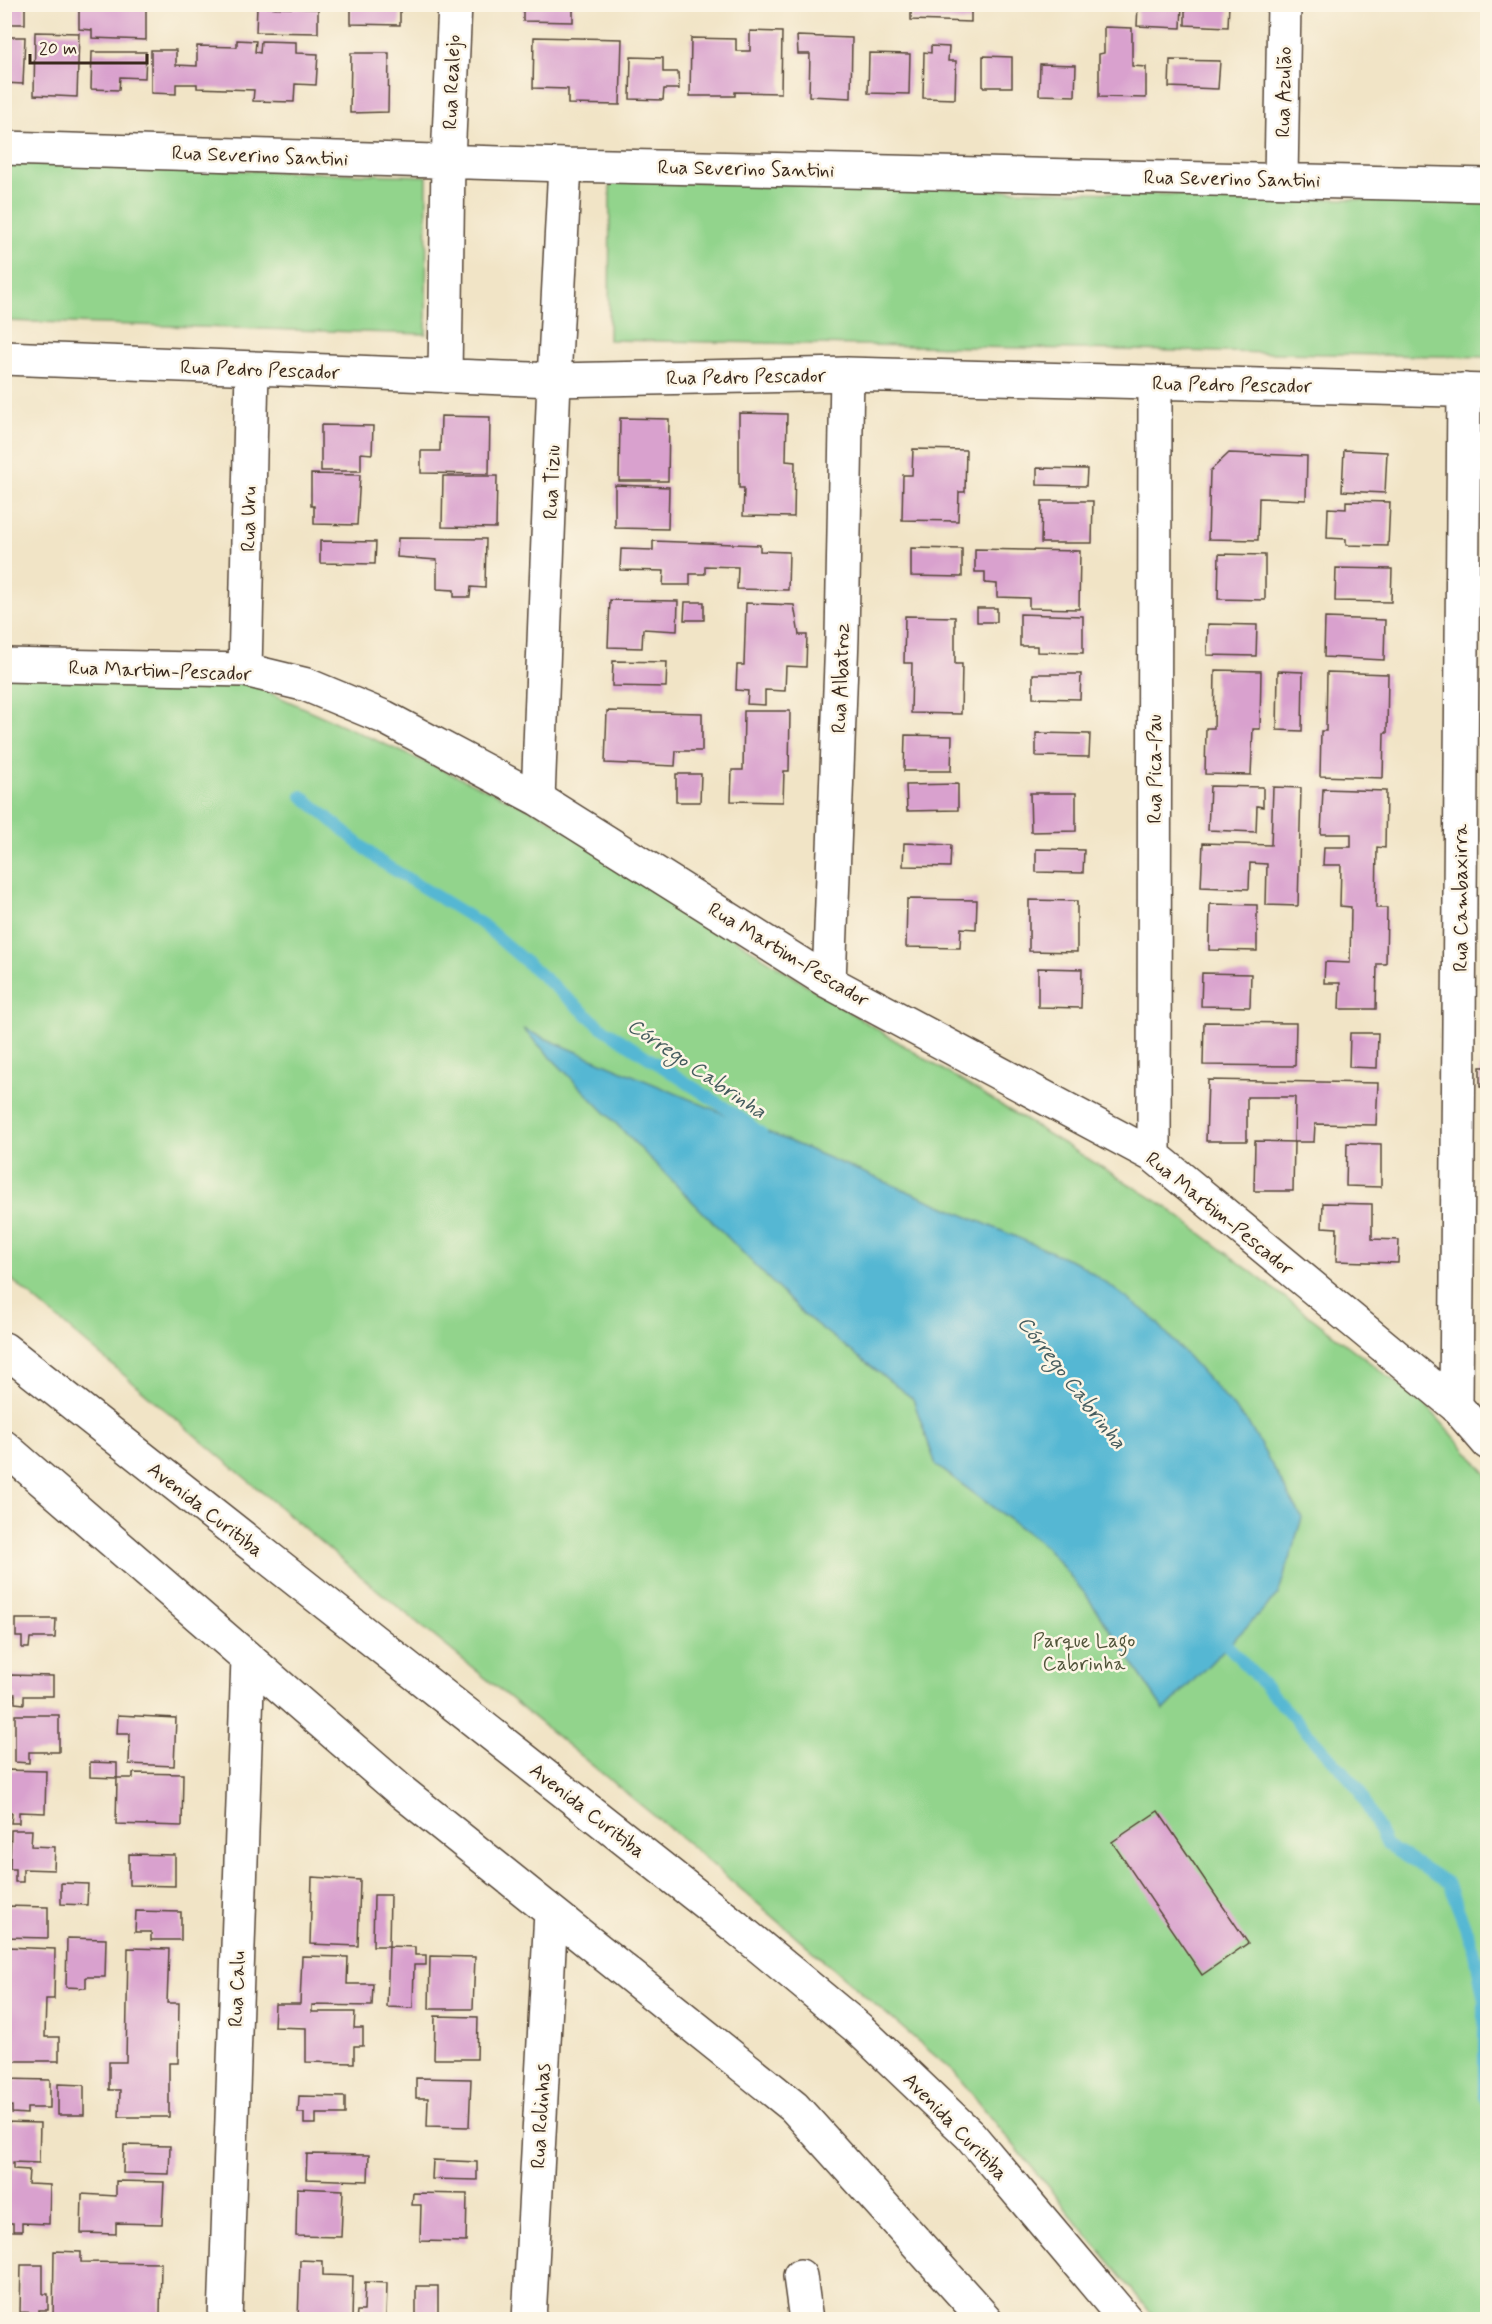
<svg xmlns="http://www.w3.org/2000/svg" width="1492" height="2324" font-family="Mynerve,sans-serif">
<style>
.green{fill:#92d48c;stroke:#667f55;stroke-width:1.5}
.water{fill:#54b7d3;stroke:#487078;stroke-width:1.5}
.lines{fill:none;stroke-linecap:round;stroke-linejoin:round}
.stream{stroke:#54b7d3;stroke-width:12}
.building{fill:#d9a1ce}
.minor-casing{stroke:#564637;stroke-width:36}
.minor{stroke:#fff;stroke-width:33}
.labels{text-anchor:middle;stroke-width:5;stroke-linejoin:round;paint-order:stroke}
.street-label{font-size:20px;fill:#3b2a1e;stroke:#fcf5e5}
.park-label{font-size:20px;fill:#51543a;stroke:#fcf5e5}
.water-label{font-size:21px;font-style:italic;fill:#445b5d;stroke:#fcf5e5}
</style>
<rect width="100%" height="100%" fill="#fcf5e5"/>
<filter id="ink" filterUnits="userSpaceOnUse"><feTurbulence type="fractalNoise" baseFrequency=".0167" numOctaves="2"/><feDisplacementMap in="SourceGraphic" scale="12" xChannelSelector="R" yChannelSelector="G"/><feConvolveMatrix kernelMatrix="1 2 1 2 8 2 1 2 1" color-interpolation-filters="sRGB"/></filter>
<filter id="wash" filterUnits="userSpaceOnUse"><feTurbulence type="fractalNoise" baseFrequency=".008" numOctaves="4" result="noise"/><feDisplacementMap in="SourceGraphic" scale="24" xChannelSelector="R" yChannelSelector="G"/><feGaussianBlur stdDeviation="1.35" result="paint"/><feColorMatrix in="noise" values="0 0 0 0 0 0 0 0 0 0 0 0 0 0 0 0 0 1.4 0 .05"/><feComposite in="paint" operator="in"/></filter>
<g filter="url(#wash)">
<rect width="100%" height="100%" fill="#f1e4c6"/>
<path class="green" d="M5,163L427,176L426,334L5,321Z
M610,179L1487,203V357L609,340Z
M5,674L248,683L541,814L833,1002L1165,1206L1427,1406L1487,1474V2319H1156L954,2072L685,1841L370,1584L5,1274Z"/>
<path class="water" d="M523,1029L1078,1263L1150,1315L1248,1423L1302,1518L1278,1595L1164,1710L1086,1595L1046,1547L936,1465L913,1399L803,1314Z"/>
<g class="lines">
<path class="stream" d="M302,796L381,862L482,924L601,1027L744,1120L762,1134
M1218,1635L1359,1789L1386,1845L1448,1883L1474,1949L1484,2000V2095L1488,2103"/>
</g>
<g id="blocks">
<path class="building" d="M4,4H25V24H4Z
M79,4L146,5V40L92,38V30L79,29Z
M351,4H400V25L351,24Z
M523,4H573V22L523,21Z
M911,4H971V22L911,20Z
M1138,4H1182L1181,28L1137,26Z
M1185,4H1229L1228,27L1185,25Z
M257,7L318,9V33L256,32Z
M1104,27L1132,28V66L1146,67V98L1099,97V54L1104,53Z
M750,31L782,32L781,93L735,92V96H690L691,38L736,39V51H750Z
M35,32L79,33L77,97L34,95Z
M797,36L852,38L851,98L809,96L810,54H798Z
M4,37H25L23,84L4,83Z
M534,37L622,39L620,105L568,104V89L533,88Z
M237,40L256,41L255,52L260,53L261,41L296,42V53L318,54L316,85L295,84L294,102L253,101L254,90L197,88V84H176V94L151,93V50H176V65L197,66V46L237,47Z
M931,46L949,47L948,61H956L955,99L923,98L924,52L931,53Z
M92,52H146L145,78L120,77L119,90L91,89Z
M351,53H389L388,112L350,113Z
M869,53L910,54L909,94L868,93Z
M983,56L1012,57V87H983Z
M631,57L663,58V72H678L679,89H664L663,100L630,99Z
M1170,60L1220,61L1218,89L1169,87Z
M1040,64L1076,65L1075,96L1039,95Z
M739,413L787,414L786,461L795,462L794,517L743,516L744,488H739Z
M441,416L490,417L489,474L421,473V451H440Z
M620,418L669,419L668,481H619Z
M321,425L373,426L372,454L361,453V471H321Z
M913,449L966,450L965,492H959L958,521L902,520L903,475H912Z
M1344,450L1387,452L1385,493L1342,491Z
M1229,453L1307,456L1306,500L1259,498L1258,540L1208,539L1210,471Z
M1037,468L1087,469L1086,486L1037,485Z
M311,474L360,475L357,525L314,524V506H311Z
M443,476H497L496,528L442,527Z
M615,485L669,487L668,529L615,528Z
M1042,501H1093L1092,543H1041Z
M1346,501L1390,502L1388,546L1346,545V539L1327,538L1328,508L1346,509Z
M398,538L486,539L485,588L471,587L470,597H454V590L437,589V560L397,557Z
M320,541L376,542L375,564L320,563Z
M653,541L760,545V551L789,552L788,590L737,589L738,567L705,566V574H690V585H663L664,571L620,570L621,549L653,550Z
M911,548L962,549V577L911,576Z
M975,549L1080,551L1079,609L1029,608V598L997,597V584L985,583V572H975Z
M1219,554L1265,555V600L1218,599Z
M1336,568L1392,569L1391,602L1335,601Z
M610,600L678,601L677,631L643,629L642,648L608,647Z
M685,602H704V620H684Z
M746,603L794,605L799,635H807L806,667L786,666L785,691L765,690V705L747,704L748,691L736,690L737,665H744Z
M977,608H997V622H977Z
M1020,614L1083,616V653L1037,652V646H1020Z
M905,616L955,617V664H962L961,714L911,713L912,663H904Z
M1325,618L1385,620L1384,660L1324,657Z
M1208,624L1257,625L1256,656L1207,655Z
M613,661L667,662L666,687L612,686Z
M1215,670L1261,671L1260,729H1253L1251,775L1205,774L1206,728H1214Z
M1278,671L1303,672L1302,731L1277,730Z
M1327,672L1388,674L1387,733H1384L1383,778L1320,776L1321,731H1326Z
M1033,674H1081L1080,699L1033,698Z
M607,711L702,713V751H676L675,766L605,763Z
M744,711H790L789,771H784L783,802L731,801L732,770H743Z
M1036,733L1090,734L1089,757L1036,756Z
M905,735L952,736L951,771H904Z
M676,774H701L700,802H676Z
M958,784V810L907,811L906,785Z
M1210,786L1263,787V807L1257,806L1256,832L1208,830Z
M1273,787L1301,788L1298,906L1266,905L1267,864L1250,863L1249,889L1201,887L1203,843L1271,845Z
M1323,789L1386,791L1385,848L1377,847L1376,908H1387L1386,964H1377L1376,1009H1339L1340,983H1324L1325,962L1350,963L1351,907L1340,906L1341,865H1323L1324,847H1351V834H1321Z
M1030,793H1076V831L1031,832Z
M904,843L951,845L950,867L903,866Z
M1036,849L1084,850L1083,873L1036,872Z
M907,899L977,900L976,929L961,928L960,948L906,947Z
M1029,900L1077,901V952L1029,951Z
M1210,904L1257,905V951L1209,950Z
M1038,968L1082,969L1081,1008L1038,1007Z
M1202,973L1251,974L1250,1007L1201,1006Z
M1204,1022L1296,1023L1295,1066L1203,1065Z
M1350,1033H1378L1377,1068L1349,1067Z
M1480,1067H1488V1087H1480Z
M1208,1080L1378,1083L1376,1125L1315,1124L1314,1142H1294L1295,1097H1247V1141H1206Z
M1255,1141L1294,1142L1293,1191H1254Z
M1347,1143L1381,1144V1187L1346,1186Z
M1323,1203L1372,1204V1239L1399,1240L1398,1263L1336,1261L1337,1228L1322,1227Z
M16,1619H56L55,1638H30L29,1648H22V1637H16Z
M9,1675L53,1676V1696H24V1704L15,1703V1694H8Z
M15,1715H59V1752H29V1763L15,1762Z
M118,1715L176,1718L174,1766L129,1764L130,1734H117Z
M90,1762L117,1763V1778H133V1773L183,1774L182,1826L116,1824L117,1778L90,1777Z
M4,1770L46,1771L45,1813L19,1812V1823H11L12,1813H4Z
M1158,1811L1248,1943L1202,1975L1112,1842Z
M11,1830H32L31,1846L55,1847L54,1870L23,1869V1882H15V1869H10Z
M129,1854L175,1855V1886L129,1885Z
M312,1877L360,1880L358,1946L310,1944Z
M61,1883L88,1884L87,1905L61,1904Z
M374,1895H390L389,1946H373Z
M4,1906L48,1907V1938L4,1937Z
M136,1911L181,1912V1940H151V1932H135Z
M67,1938L106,1939L105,1977H86V1988L66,1987Z
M389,1946L415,1947V1955H426V1965H414L413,2008L387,2007Z
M7,1947L55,1949L54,1999H46L45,2037H59V2061H4V1998Z
M128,1948L169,1949L167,2003H179L178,2063H169V2117H119L120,2090H109V2062H126Z
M302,1956L348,1957L347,1984H373L372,2006L312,2005V2012H355L354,2028H363V2046H354V2063L306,2062V2028L274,2027L275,2004H300Z
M430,1956L475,1957L473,2009H429Z
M435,2016L478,2017L477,2059H434Z
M416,2078L471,2079L469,2127L427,2126L428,2098H416Z
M4,2079L50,2080V2108H27V2114L12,2113V2106H4Z
M58,2084L84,2085V2115H58Z
M299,2096L345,2097V2114H316V2124H304V2113H298Z
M4,2122L40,2123L39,2163L13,2162V2169L29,2170L28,2184L50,2185L49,2224L22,2223V2231H13V2223H4Z
M124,2145L170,2146L169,2174L123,2173Z
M307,2154L369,2155L368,2181L306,2179Z
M433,2160L477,2162V2180L432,2179Z
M116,2181L164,2182L162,2224L116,2223V2234L81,2233L82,2194L116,2196Z
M297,2188L343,2190L341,2237L296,2236Z
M413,2193L467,2194L466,2242L420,2241L421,2205H412Z
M54,2251L81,2252V2262L161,2263L160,2316L114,2315V2320H53Z
M300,2260L323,2261V2275L353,2276L352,2320H298Z
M21,2265H43V2294H48V2310H39V2313L20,2312Z
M365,2282L387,2283L386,2320H356L357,2311H364Z
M416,2286H438V2320H416Z"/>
</g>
</g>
<g filter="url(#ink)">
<use href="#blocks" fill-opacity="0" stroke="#564637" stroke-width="1.5"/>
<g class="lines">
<g class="minor-casing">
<path id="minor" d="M4,148L565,165L1488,185
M1281,179L1284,4
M4,358L554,380L847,374L1488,391
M445,376L448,160L455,4
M4,665L245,670L307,685L384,717L538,799L829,982L1154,1156L1456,1406L1488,1443
M245,670L252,369
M538,799L554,380L565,165
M829,982L842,637L847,374
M1154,1156L1155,382
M4,1349L736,1927L858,2028L970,2135L1126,2320
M1456,1406L1464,390
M4,1447L402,1792L794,2107L986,2320
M800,2276L806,2320
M225,2320L248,1659
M529,2320L551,1912"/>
</g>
<use href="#minor" class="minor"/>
</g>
</g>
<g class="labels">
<g class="street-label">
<text transform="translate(451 82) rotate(-88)" y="7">Rua Realejo</text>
<text transform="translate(1283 92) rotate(-89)" y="7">Rua Azulão</text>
<text transform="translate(260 155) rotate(2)" y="7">Rua Severino Santini</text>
<text transform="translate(746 168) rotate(1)" y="7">Rua Severino Santini</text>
<text transform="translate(1232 178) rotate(1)" y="7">Rua Severino Santini</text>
<text transform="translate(260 369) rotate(2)" y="7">Rua Pedro Pescador</text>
<text transform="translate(746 376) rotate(-1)" y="7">Rua Pedro Pescador</text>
<text transform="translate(1232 384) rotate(1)" y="7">Rua Pedro Pescador</text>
<text transform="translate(551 482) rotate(-88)" y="7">Rua Tiziu</text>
<text transform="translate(248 519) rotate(-89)" y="7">Rua Uru</text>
<text transform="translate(160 670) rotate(2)" y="7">Rua Martim-Pescador</text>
<text transform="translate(840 678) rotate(-88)" y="7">Rua Albatroz</text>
<text transform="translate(1154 769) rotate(-90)" y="7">Rua Pica-Pau</text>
<text transform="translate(1460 898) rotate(-90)" y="7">Rua Cambaxirra</text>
<text transform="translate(789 954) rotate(31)" y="7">Rua Martim-Pescador</text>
<text transform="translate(1220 1213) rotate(39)" y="7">Rua Martim-Pescador</text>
<text transform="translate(206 1509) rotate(38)" y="7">Avenida Curitiba</text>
<text transform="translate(588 1810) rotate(38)" y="7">Avenida Curitiba</text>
<text transform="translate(236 1989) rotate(-88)" y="7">Rua Calu</text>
<text transform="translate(540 2116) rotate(-87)" y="7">Rua Rolinhas</text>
<text transform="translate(956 2126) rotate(46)" y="7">Avenida Curitiba</text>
</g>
<g class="park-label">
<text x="1084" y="1647">Parque Lago<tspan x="1084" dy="23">Cabrinha</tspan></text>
</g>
<g class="water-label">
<text transform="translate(697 1068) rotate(34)" y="7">Córrego Cabrinha</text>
<text transform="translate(1072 1382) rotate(52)" y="7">Córrego Cabrinha</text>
</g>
</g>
<rect width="1492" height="2324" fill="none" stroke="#fcf5e5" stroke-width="24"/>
<path d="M30 54v9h117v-9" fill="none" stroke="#3b2a1e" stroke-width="3"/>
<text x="39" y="54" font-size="18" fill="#3b2a1e" stroke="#fcf5e5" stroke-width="4.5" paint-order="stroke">20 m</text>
</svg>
